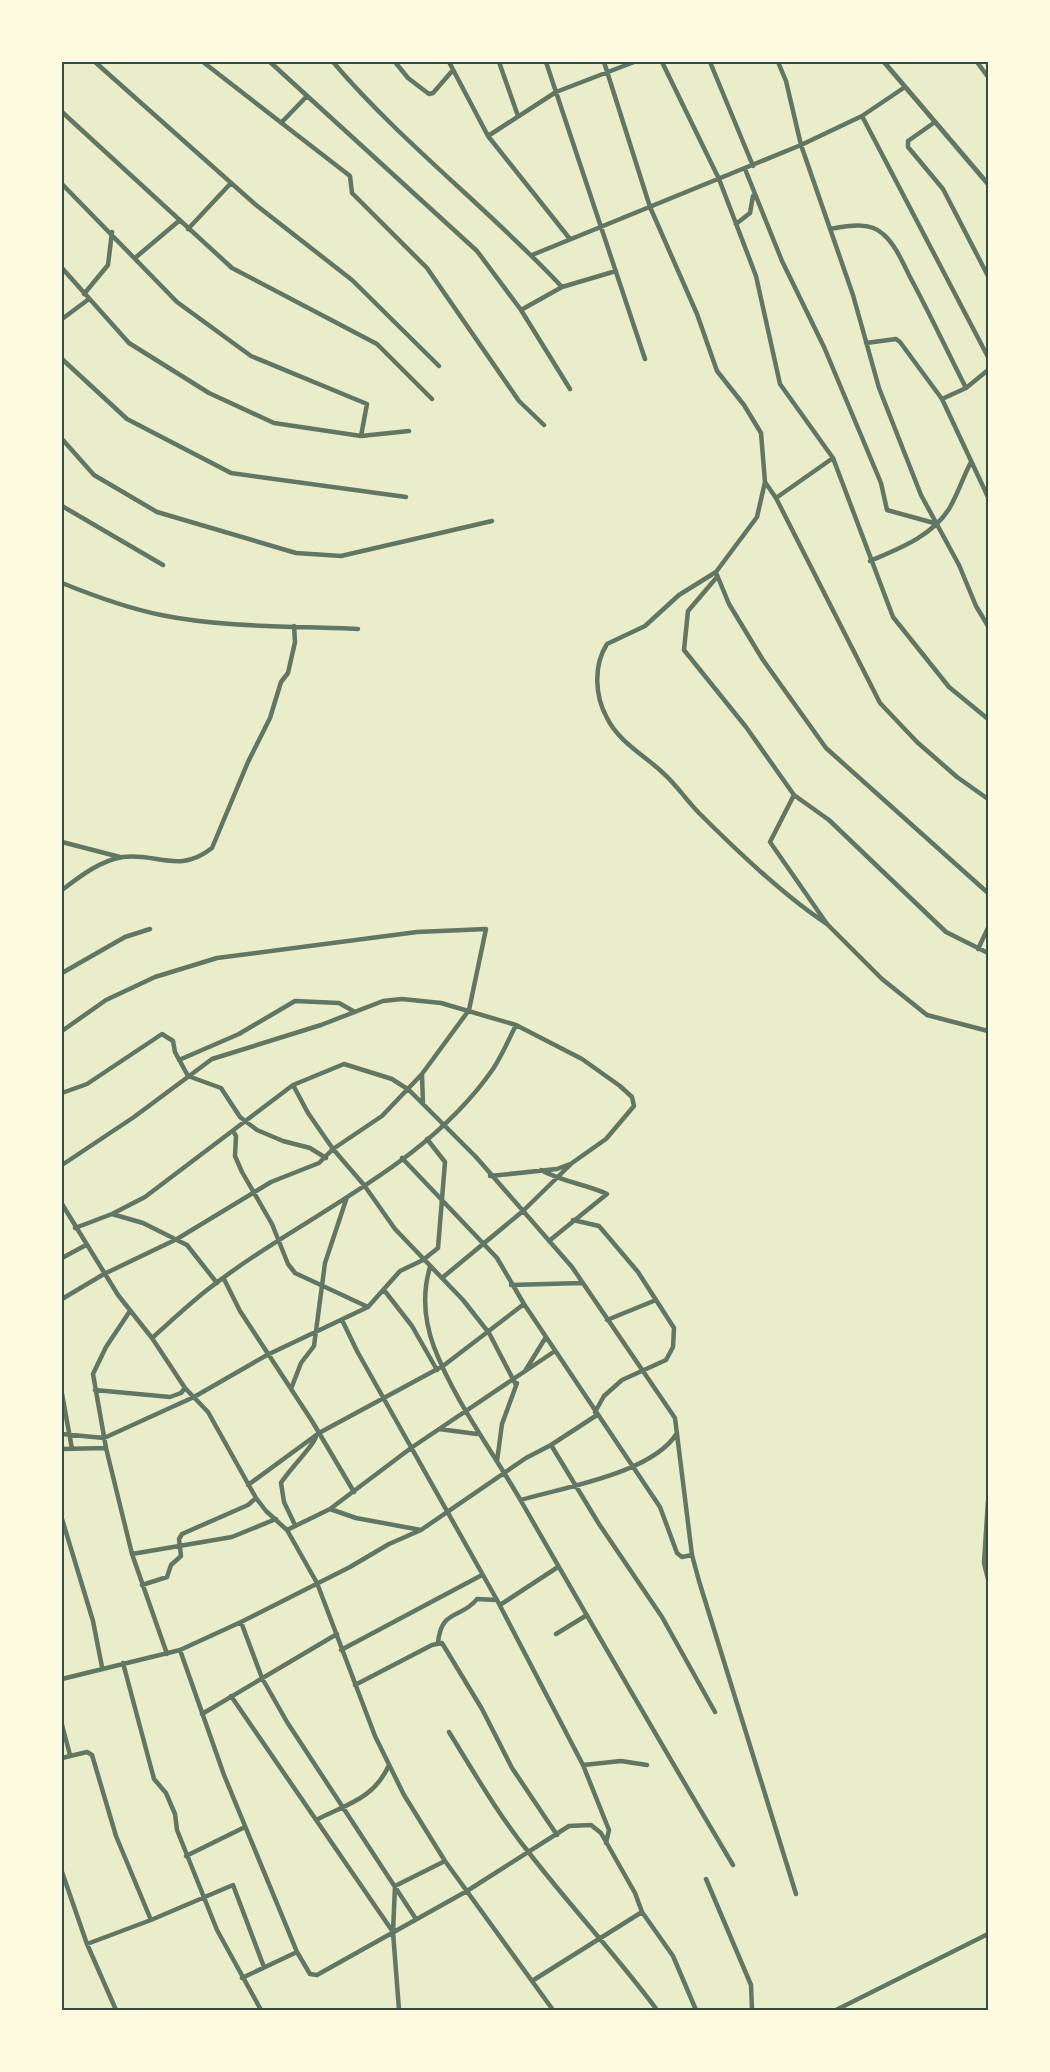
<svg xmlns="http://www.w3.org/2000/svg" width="1050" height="2072" font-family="Literata,serif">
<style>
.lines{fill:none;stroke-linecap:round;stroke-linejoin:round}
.stream{stroke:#a3b18a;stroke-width:3}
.minor{stroke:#617663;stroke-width:4.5}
.tertiary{stroke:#617663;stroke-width:5}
.neatline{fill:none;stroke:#344e41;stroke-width:2}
</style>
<rect width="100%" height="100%" fill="#e9edc9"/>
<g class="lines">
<path class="stream" d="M988,1892V1910"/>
<path class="minor" d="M95,62L256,205L352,280L439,366
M203,62L350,176L352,193L427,268L519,401L544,425
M270,62L477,251L521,310L570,389
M333,62C402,143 489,209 562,287
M395,62L408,78L429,94L433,93L453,70
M449,62L488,136L570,239
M499,62L518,116
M546,62L645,359
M604,62L650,207L697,314L717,371L744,405L761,433L765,482L757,517L716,572L679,595L645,626L607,644C593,666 595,696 607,718C619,742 644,755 662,772C676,784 686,800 699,813C735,849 785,897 827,924
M662,62L719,179L756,276L780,384L833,458L893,617L949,687L988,719
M710,62L753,166
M778,62L786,81L801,145L853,295L879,388L921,495L959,565L976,606L988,626
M977,62L988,77
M62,112L232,268L377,344L432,399
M862,116L988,357
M935,122L908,141V147L943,189L988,276
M281,123L307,96
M488,136L556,92L634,62
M745,169L782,261L824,347L881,483L887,510L934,523
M62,184L177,302L251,356L367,404L361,436
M736,224L750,213L753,196
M188,229L231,183
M830,229C846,226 870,221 883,234C895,244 903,263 910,277C930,314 947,351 966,388
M532,255L801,145L862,116L905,87
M135,258L180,220
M62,268L129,343L209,393L274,423L361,436L409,431
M84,294L108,265L112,232
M521,310L562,287L616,271
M62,319L89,299
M866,343L896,339L900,342L942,399L988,497
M62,359L127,419L231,473L406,497
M942,399L966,388L988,370
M62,439L94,475L157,512L296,553L341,556L492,521
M765,482L776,498L880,703L917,742L957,777L988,799
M776,498L833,458
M62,506L163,565
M870,561C898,549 931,537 949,509C958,494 963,477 971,462
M717,575L729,604L763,660L826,748L988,893
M717,577L688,611L684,650L746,727L794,795L829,820L946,932L988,953
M62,583C94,596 127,608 161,615C225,628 293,626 358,629
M794,795L770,842L827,924L882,979L927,1015L988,1031
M62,842L120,857
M62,890C79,877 101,860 123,857C158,853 179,874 212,848L248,762L270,718L281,682L288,673L295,642L294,626
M978,949L988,928
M62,973L125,937L150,929
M62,1031L106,1000L155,977L217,958L417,932L486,929L469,1010L422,1074L382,1116L333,1149L319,1163L271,1182L177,1239L104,1274L62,1299
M179,1060L239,1034L295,1001L339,1003L355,1012
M422,1074L423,1104
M293,1085L308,1113L333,1149L364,1185L395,1229L463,1300L489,1333L516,1385
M62,1093L87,1084L162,1034L173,1041L175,1052L188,1076L221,1088L240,1117L257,1130L283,1141L310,1148L326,1158
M233,1131L236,1136L235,1156L242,1172L272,1224L288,1264L295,1273L368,1307
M402,1158L497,1258L524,1304L660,1507L677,1553L682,1557L692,1555
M62,1165L134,1117L212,1059L321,1025L383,1001L402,999L441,1003L516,1025L582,1059L620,1086L632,1097L634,1106L606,1139L572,1163L523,1211L442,1278
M541,1170C562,1182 586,1184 607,1194L549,1241
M490,1176L557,1169L570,1164
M62,1204L118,1295L152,1338L185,1388L208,1412L256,1498L266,1511L287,1530L317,1583L375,1736L404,1795L445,1861L553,2010
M112,1214L143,1223L187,1245L217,1283
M573,1220L599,1226L638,1272L674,1328L673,1347L666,1360L622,1380L604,1396L595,1412
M75,1228L112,1214L145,1197L293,1085L344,1064L392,1079L409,1090L476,1157L572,1267L675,1418L692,1555L699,1581L796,1894
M62,1258L86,1245
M430,1267C422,1294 424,1320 434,1347C455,1402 492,1450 521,1501C591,1623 661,1744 733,1865
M224,1279L240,1311L312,1421L354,1492
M511,1285L582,1283
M384,1290L412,1326L437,1370
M130,1311L106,1347L93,1374L106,1448L132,1554L167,1654
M342,1320L357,1351L497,1600L583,1765L609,1830L606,1843
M607,1320L656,1300
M152,1338C170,1322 188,1305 207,1290C301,1216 423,1170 493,1069C502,1055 509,1039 516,1025
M525,1371L546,1337
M291,1389L301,1363L314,1346L325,1263L347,1197
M95,1390L170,1397L181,1393L185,1388
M62,1394L72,1449
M439,1429L477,1434
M62,1434L104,1438L194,1397L267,1355L368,1307L400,1271L423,1260L438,1248L445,1162L427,1139
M551,1445L599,1524L662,1617L715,1712
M62,1449L106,1448
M497,1461L502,1424L517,1383
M248,1485L319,1433L443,1366L524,1304
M521,1500C565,1487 653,1473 677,1433
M988,1501L984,1563L988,1579
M330,1509L356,1518L421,1530
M62,1519L93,1621L102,1667
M295,1525L284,1502L281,1483C288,1471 316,1443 316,1436
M287,1530L330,1509L411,1448L555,1351
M132,1554L232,1537L276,1519
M142,1585L167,1577L171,1565L181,1556L179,1539L182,1534L248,1505L256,1498
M500,1605L558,1567
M241,1622L262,1678L287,1722L416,1919
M556,1634L587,1615
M438,1643C441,1608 462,1619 477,1599L497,1600
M180,1650L224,1775L297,1952L310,1974L317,1975L467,1891L569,1826L591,1825L601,1833L635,1893L642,1912L673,1956L696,2010
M341,1650L482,1575
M123,1663L154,1779L166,1793L175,1814L177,1830L217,1930L261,2010
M62,1679L180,1650L241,1622L350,1567L389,1544L421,1530L526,1458L551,1445L597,1415
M355,1685L432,1645L442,1643L482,1709L512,1768L557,1835
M231,1696L393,1932
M202,1714L337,1634
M62,1725L70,1755
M449,1732C475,1774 499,1816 530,1854C571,1907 617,1956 657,2010
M62,1758L87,1752L92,1755L116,1836L151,1920
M583,1765L621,1761L647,1765
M316,1820C347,1804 374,1799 389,1765
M186,1856L245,1827
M62,1872L87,1944L116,2010
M706,1879L751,1985L752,2010
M87,1944L151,1920L233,1885L264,1967
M242,1978L297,1952
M532,1981L642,1912
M399,2010L393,1932L395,1886L445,1861
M836,2010L988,1934"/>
<path class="tertiary" d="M884,62L988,184"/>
</g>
<rect width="1050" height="2072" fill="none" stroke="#fefae0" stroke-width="126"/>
<rect x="63" y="63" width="924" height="1946" class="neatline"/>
</svg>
